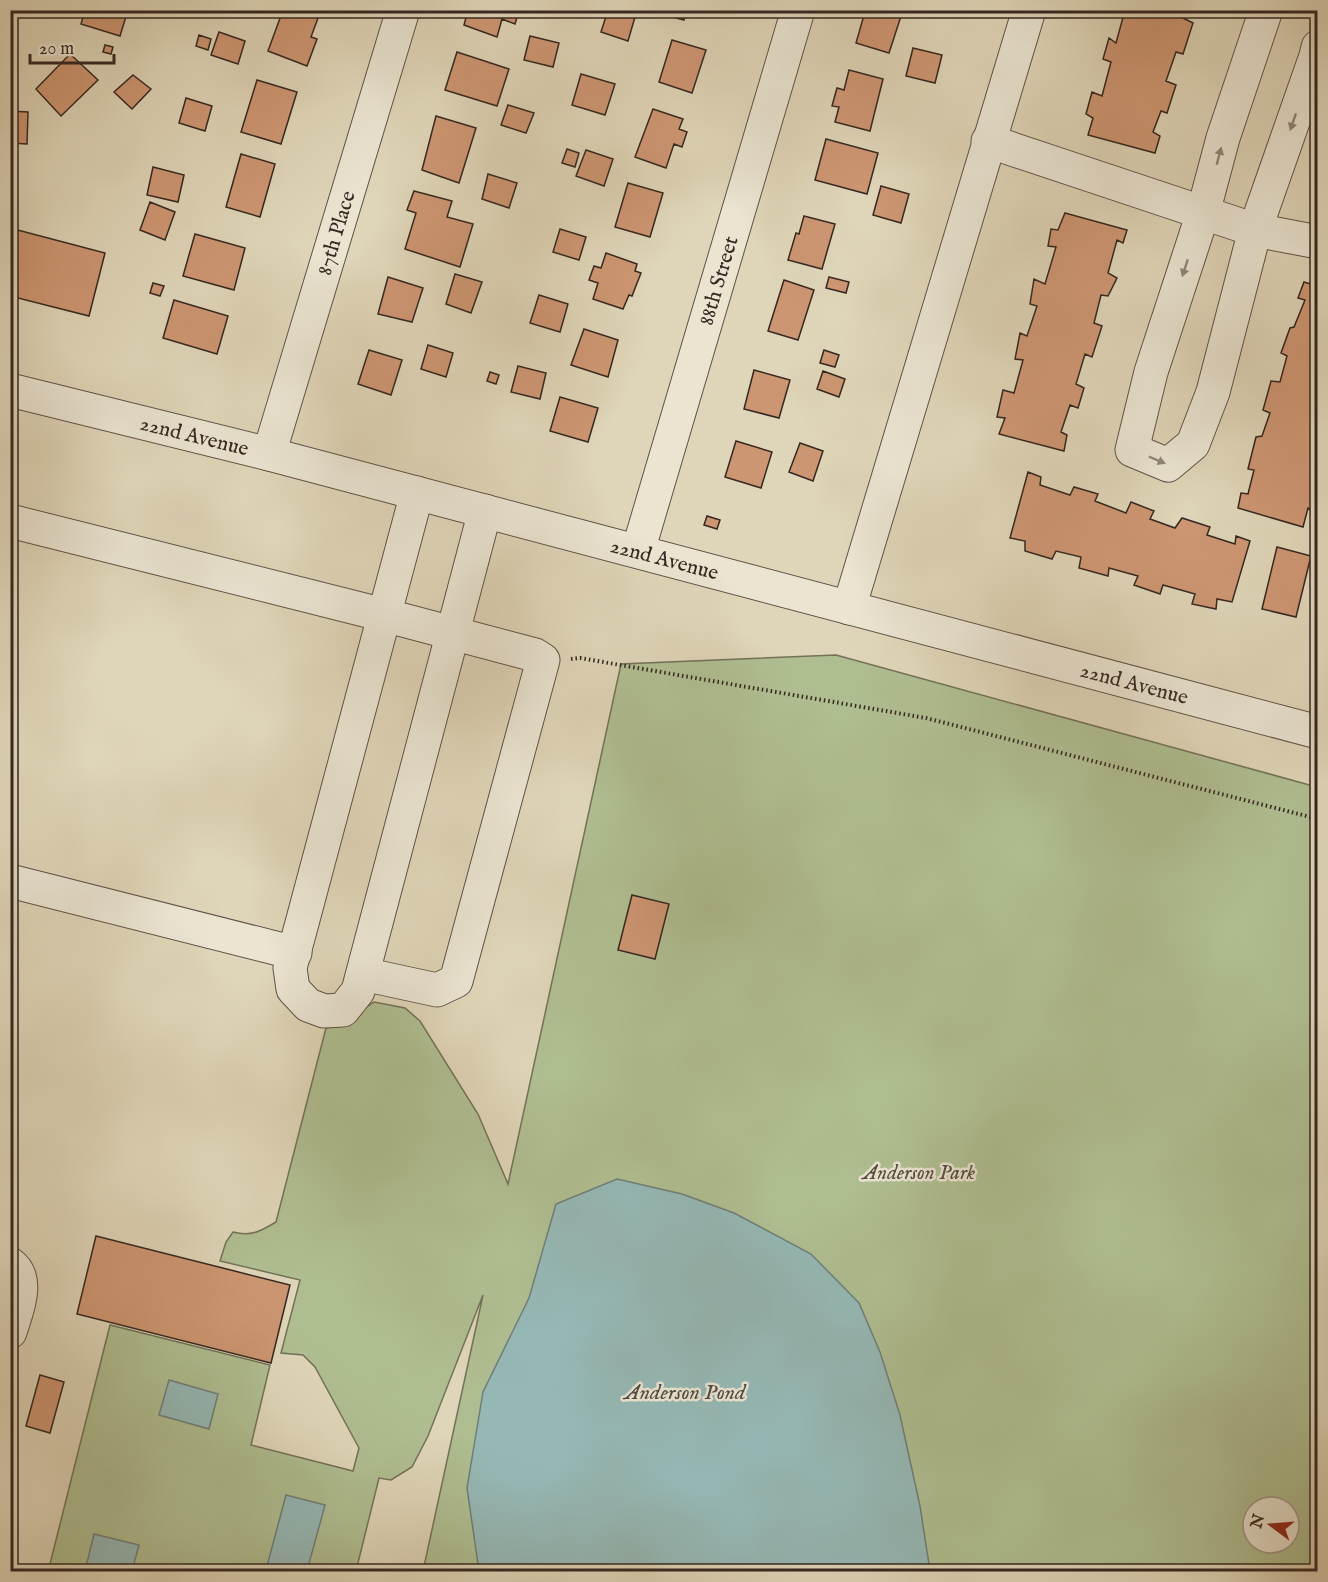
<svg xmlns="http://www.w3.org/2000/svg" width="1328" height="1582" font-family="'IM FELL English',serif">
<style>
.green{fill:#afbe91;stroke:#727259;stroke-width:1.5;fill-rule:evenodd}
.water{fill:#95b8b5;stroke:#6f7e7a;stroke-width:1.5}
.building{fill:#cd9672;stroke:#352721;stroke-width:1.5}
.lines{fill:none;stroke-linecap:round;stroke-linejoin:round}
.minor-casing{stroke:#605247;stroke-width:35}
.path{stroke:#352721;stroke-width:4;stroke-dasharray:1.5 3;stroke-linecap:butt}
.minor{stroke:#eae4d1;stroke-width:33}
.oneway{fill:#908679}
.labels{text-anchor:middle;stroke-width:5;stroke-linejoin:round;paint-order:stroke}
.street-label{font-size:21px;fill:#352721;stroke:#eae4d1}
.park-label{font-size:21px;font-style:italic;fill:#544d3d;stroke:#eae4d1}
.water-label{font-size:22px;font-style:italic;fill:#4d4b46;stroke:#eae4d1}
</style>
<rect width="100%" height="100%" fill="#dfd5b8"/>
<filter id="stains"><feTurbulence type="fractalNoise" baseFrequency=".00333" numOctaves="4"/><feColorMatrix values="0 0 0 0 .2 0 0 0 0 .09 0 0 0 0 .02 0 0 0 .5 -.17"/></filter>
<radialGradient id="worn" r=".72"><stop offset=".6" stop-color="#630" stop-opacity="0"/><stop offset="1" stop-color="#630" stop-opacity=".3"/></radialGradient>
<path class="green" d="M836,655L1317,787V1571H423L483,1295L428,1436L412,1467L391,1480L379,1478L356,1571L48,1572L110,1325L270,1365L251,1445L353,1471L359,1448L315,1367L303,1355L281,1353L300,1280L220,1261L226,1242L233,1232C251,1237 261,1231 276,1222L326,1028L335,1027L374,1002L405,1008L420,1021L478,1114L508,1184L621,664ZM1253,1507H1289V1543H1253Z"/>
<path class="water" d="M617,1179L682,1194L734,1213L811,1254L859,1303L880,1352L900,1415L920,1506L930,1571H479L467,1488L483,1392L529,1298L556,1204Z
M169,1380L218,1394L209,1429L159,1415Z
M286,1495L325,1505L307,1571H286L267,1566Z
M94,1534L139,1545L132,1571H85Z"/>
<path class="building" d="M85,10H128L120,36L81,24Z
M151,10H174L172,17Z
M283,10H297L318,18L311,37L317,39L307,66L268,51Z
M468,10H519L515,24L502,19L497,37L464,25Z
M608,10H637L628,41L601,32Z
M674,10H687L684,20L672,17Z
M694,10H719L718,17Z
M869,10H903L889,53L856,43L864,15L867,17Z
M1125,10H1185L1183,18L1193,23L1183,54L1176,52L1166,81L1176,85L1167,113L1161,111L1153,132L1160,136L1155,153L1088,135L1093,118L1086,114L1092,92L1102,96L1111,62L1103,59L1109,38L1116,43Z
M219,32L245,41L238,64L211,55Z
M199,35L211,39L208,50L196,46Z
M530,36L559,43L553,67L524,60Z
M672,40L706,50L692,93L659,82Z
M105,45L113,47L111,54L103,52Z
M913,48L942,55L935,83L906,76Z
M457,52L509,69L497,106L445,90Z
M70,54L98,80L61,116L36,89Z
M849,70L883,79L870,131L835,122L839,107L832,106L837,88L844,90Z
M581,74L615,84L605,115L572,105Z
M133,75L151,89L132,109L114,92Z
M257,80L297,92L281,144L241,132Z
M186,98L212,106L205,131L179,123Z
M508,105L534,113L526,133L501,125Z
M653,109L683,119L679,129L687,132L682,147L674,144L666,168L635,157Z
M10,111L28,112L27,144L10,143Z
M436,116L476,128L459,183L422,170Z
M826,139L878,153L867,194L815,180Z
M567,149L579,153L575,167L562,163Z
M586,150L613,159L604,186L576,176Z
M241,154L275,164L260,217L226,207Z
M153,167L184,175L178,202L147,195Z
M488,174L517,183L509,208L482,199Z
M628,183L663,193L650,237L615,227Z
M881,186L909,194L901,223L873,215Z
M414,191L452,201L447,217L473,224L460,267L405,249L416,213L407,210Z
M150,202L175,212L165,240L140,230Z
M1065,213L1127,230L1123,243L1117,240L1108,273L1117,278L1108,296L1101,295L1094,323L1102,326L1092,357L1085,354L1076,384L1084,388L1078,408L1070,405L1061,432L1067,435L1064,451L999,434L1005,418L997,417L1003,390L1014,393L1023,360L1015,359L1020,333L1027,336L1037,306L1030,304L1034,279L1045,284L1056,247L1048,246L1051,229L1058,230Z
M804,216L835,224L822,269L788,260L796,233L799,234Z
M10,228L105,253L89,316L10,296Z
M560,229L586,237L579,260L553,252Z
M195,234L245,248L234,290L183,276Z
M606,253L637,264L635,271L641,273L632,296L629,295L623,309L593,299L598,283L589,280L594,266L601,268Z
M455,274L482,282L471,313L446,304Z
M388,277L423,288L412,322L378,314Z
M829,277L849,282L846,293L826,288Z
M784,280L814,290L798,340L768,331Z
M1304,282L1318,286V464L1311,484L1318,488V499L1314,511L1308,508L1303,527L1238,508L1241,493L1248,494L1254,470L1248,469L1256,437L1262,436L1270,413L1263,410L1271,381L1280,382L1287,356L1281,353L1290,328L1294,327L1305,300L1298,298Z
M153,283L164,286L160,296L150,293Z
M539,295L568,304L560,332L530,323Z
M174,300L228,316L217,354L163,338Z
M584,329L618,340L608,377L571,365Z
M428,345L453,353L446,377L421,369Z
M369,350L402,360L391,395L358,384Z
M824,350L839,355L835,367L820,363Z
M518,366L546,373L540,399L511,392Z
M754,370L790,380L779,418L744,409Z
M823,371L845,379L839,397L817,389Z
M490,372L499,375L496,384L487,381Z
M560,397L598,408L588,442L550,431Z
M736,441L772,452L761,488L725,477Z
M800,443L823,451L813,481L789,472Z
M1028,472L1041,477L1040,485L1070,495L1074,487L1098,494L1095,501L1126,513L1131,502L1154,511L1150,519L1175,528L1182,518L1210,527L1207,535L1235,544L1236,536L1250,541L1232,602L1217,599L1216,609L1192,604L1195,594L1163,585L1160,594L1134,585L1138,576L1109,568L1108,576L1079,568L1081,557L1056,551L1052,559L1025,551V541L1010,538Z
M707,516L720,520L717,529L704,525Z
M1277,547L1311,556L1296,617L1262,609Z
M632,895L669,904L655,959L618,950Z
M96,1236L290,1285L271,1363L77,1314Z
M40,1375L64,1382L50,1433L26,1426Z"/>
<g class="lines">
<g class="minor-casing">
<g id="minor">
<path d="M1266,10L1223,138L1203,213L1151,372L1132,450L1168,465L1193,444L1213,392L1255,230L1316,56L1318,47"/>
<path d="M988,141L1255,230L1318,242"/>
<path id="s1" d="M10,390L269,454L1318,732"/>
<path id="s2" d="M269,454L403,10"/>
<path d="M417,493L290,968L293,989L308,1005L324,1011L343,1010L358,991L485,511"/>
<path d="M10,521L384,615L535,655L543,660L456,981L437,990L363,974"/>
<path id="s3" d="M638,551L798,10"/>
<path d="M849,608L1029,10"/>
<path d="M10,881L295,953"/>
<path d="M10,1264C31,1279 16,1312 10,1332"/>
</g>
</g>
<path class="path" d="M571,659L580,658L926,718L1318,819"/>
<use href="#minor" class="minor"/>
</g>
<defs><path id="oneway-solid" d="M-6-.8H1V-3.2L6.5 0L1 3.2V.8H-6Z" transform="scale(1.5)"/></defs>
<g class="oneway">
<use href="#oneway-solid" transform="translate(1293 122) rotate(109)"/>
<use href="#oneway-solid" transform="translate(1219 156) rotate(-75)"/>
<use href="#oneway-solid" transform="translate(1185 268) rotate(108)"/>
<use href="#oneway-solid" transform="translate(1157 460) rotate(23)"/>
</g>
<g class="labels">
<g class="street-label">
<text dy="7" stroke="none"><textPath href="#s2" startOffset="231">87th Place</textPath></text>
<text dy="7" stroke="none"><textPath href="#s3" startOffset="282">88th Street</textPath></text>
<text dy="7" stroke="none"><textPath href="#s1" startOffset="190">22nd Avenue</textPath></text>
<text dy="7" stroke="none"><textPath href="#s1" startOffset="676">22nd Avenue</textPath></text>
<text dy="7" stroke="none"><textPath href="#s1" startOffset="1162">22nd Avenue</textPath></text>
</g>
<g class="park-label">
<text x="919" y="1179">Anderson Park</text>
</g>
<g class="water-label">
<text x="685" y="1399">Anderson Pond</text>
</g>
</g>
<rect width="1328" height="1582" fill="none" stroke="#dfd5b8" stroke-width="36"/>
<rect x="12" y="12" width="1304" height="1558" fill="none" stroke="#352721" stroke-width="3"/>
<rect x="18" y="18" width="1292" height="1546" fill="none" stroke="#352721" stroke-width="1.5"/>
<g transform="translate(1271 1525) rotate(286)"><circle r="28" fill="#eae4d1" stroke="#a2988b" stroke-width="1.5"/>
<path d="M0-4.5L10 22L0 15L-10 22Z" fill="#8f2418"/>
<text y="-9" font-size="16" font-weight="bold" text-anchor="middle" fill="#352721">N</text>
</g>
<path d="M30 54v9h84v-9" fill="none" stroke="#352721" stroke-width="3"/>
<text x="39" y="54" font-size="18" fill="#352721" stroke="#eae4d1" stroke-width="4.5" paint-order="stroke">20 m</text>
<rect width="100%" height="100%" filter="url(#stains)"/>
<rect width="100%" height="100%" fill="url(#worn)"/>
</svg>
